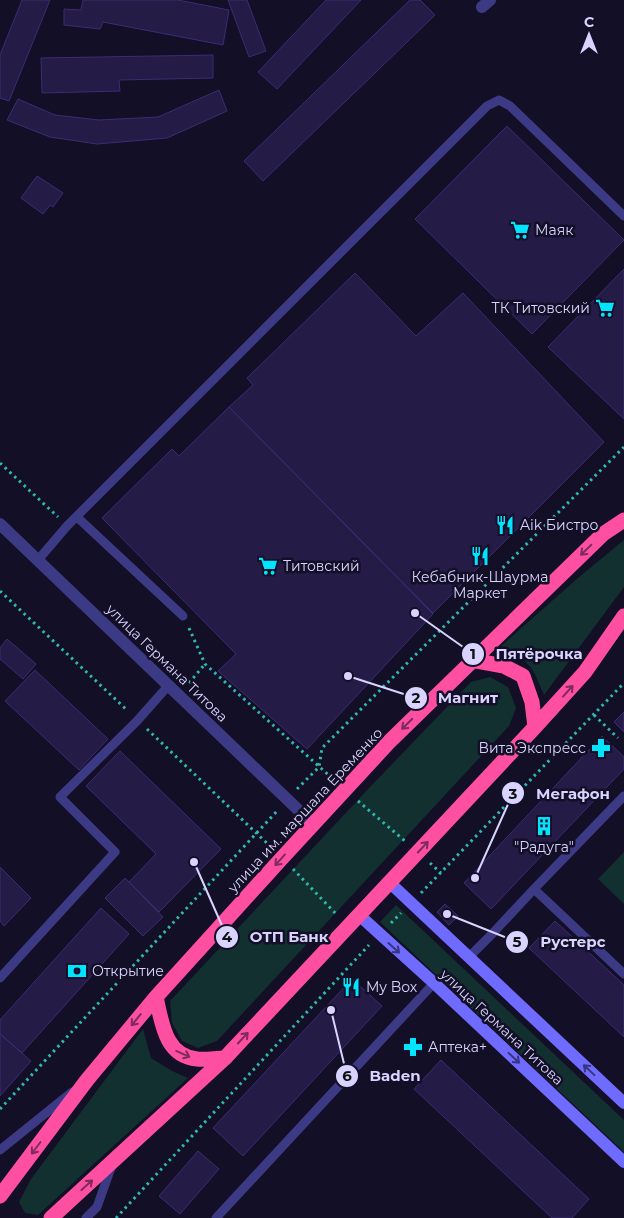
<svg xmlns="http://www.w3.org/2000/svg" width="624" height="1218" font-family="Montserrat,sans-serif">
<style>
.green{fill:#12302f}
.building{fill:#241b47;stroke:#3b2d73}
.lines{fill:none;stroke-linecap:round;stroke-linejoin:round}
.path{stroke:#2fb8b0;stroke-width:3;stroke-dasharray:2.5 4;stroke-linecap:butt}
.lane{stroke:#3d3a85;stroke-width:9}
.street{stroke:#3d3a85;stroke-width:12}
.secondary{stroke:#6f6bff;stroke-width:12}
.highway{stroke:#ff4fa3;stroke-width:15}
.oneway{stroke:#7d2c5e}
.oneway2{stroke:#38347d}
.labels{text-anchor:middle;stroke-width:5;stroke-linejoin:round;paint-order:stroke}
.poi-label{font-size:14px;fill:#d9d4ff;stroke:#130f26;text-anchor:start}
.street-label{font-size:14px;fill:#d9d4ff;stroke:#130f26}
.leader{fill:none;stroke:#d9d4ff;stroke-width:2}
.callout-dot{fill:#d9d4ff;stroke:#130f26;stroke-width:2}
.mark-label{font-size:15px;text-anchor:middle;font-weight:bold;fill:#111}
.callout-label{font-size:15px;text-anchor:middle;font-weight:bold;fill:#d9d4ff;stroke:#130f26;stroke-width:5;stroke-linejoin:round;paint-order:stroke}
</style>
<rect width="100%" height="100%" fill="#130f26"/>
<path class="green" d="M624,540V587L544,695C533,667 528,659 501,646L578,578Z
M490,677L508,687L516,708L509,726L217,1041L198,1048L182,1041L172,1023L170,1001L370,787L471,682Z
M624,852V904L598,879Z
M396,905L624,1120V1152L380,922Z
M143,1029L151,1058L172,1071L188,1078L38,1215L25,1213L19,1202L31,1179Z"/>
<path class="building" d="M22,0H50L9,101L0,98V55Z
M83,0H178L229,10L223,45L103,22L100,29L64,25V9L81,10Z
M228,0H247L266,51L249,57Z
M326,0H361L277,89L258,72Z
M410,0H420L435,15L263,181L244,161Z
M213,55V78L119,80L120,91L42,93L41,58Z
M219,90L227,111L167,138L97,144L50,137L7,120L18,99L55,115L99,120L158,117Z
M507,126L624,240L532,334L415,219Z
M37,176L63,193L53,207L50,205L43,214L21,198Z
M624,269V419L548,347Z
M355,273L416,336L463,293L604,442L433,613L229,407L253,385L247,378Z
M229,407L433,614L307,749L218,671L236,654L102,518L172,449L179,456Z
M7,639L36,664L23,679L0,659V648Z
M35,670L108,739L79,770L5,701Z
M624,712V732L614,722Z
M602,736L624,757V769L491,909L464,883Z
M120,751L221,849L159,912L129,882L156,854L86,786Z
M0,867L31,898L4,926L0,921Z
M125,878L163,917L143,936L105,898Z
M445,904L458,916L449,925L437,912Z
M101,908L129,934L22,1053L0,1034V1020Z
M555,921L624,985V1037L529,948Z
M352,979L382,1006L243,1156L213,1128Z
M0,1034L31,1061L0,1096Z
M441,1060L589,1199L572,1218H552L414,1089Z
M198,1151L219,1169L180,1214L159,1196Z"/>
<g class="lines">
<path class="path" d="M0,463L58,517
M0,591L128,711
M189,628L205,664L333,779
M189,683L205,664
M594,715L618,738
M147,729L271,847
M297,789L319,767L322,748L624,447
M358,801L405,841
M430,863L441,873
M293,869L337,915
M421,893L624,683
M391,923L401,913
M0,1109L278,810
M116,1218L369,945"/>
<path class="lane" d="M77,517L183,616
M38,560L67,526L487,106L499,100L510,106L624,216
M534,889L624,974
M469,957L492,934L534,889L624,796
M0,978L115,852L60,797L137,721L168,686
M0,1150L72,1092
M86,1218L97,1207L112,1165
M216,1218L434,983"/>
<path class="street" d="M482,7L490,0
M0,524L313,824"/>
<path class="secondary" d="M389,882L624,1103
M359,915L434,983L624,1162"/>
<path class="highway" d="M471,660L504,666L523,676L532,702L535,727
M156,997C162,1023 165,1056 197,1059C206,1060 216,1058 225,1058
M0,1196L87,1080L156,997L282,858L390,741L603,534L624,520
M51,1218L225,1058L535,727L585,672L624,616"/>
</g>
<defs><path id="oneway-shaft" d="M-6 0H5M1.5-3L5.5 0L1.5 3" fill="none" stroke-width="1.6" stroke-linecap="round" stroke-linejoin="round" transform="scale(1.25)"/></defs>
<g class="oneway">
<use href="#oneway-shaft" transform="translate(586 550) rotate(136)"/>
<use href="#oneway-shaft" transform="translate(568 691) rotate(-48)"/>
<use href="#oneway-shaft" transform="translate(407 724) rotate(135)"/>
<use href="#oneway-shaft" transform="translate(423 847) rotate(-47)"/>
<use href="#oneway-shaft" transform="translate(280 860) rotate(132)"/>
<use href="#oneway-shaft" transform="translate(136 1020) rotate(129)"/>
<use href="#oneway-shaft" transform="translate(243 1038) rotate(-47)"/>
<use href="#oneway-shaft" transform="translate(183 1054) rotate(24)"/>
<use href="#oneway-shaft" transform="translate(36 1148) rotate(127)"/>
<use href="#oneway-shaft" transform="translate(87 1185) rotate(-42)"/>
</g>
<g class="oneway2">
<use href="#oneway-shaft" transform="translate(394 948) rotate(42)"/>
<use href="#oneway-shaft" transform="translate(514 1058) rotate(43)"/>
<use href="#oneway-shaft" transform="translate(589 1070) rotate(-137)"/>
</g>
<defs>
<g id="supermarket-bare" transform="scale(1.5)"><path d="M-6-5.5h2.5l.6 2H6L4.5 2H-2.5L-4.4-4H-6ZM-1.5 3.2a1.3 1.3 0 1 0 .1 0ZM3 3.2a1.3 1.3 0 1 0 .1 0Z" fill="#00e5ff" stroke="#130f26" stroke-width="2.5" paint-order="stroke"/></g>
<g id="restaurant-bare" transform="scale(1.5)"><path d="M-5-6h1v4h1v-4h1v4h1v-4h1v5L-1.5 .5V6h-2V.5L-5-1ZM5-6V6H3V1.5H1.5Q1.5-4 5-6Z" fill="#00e5ff" stroke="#130f26" stroke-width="2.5" paint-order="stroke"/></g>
<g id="pharmacy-bare" transform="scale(1.5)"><path d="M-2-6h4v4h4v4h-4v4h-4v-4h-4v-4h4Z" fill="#00e5ff" stroke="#130f26" stroke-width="2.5" paint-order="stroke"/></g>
<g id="building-bare" transform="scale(1.5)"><path d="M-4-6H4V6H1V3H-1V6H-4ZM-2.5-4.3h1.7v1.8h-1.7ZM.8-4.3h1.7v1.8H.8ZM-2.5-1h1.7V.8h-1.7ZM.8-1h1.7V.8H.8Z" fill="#00e5ff" stroke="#130f26" stroke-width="2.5" paint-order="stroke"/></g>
<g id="bank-bare" transform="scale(1.5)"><path d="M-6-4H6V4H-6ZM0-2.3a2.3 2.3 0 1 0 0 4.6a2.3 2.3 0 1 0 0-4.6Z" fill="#00e5ff" stroke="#130f26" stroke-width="2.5" paint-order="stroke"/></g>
</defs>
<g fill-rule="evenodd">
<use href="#supermarket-bare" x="520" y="230"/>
<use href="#supermarket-bare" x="605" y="308"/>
<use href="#restaurant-bare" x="505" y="525"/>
<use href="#restaurant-bare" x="480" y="556"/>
<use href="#supermarket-bare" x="268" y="566"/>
<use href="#pharmacy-bare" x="601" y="748"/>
<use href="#building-bare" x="544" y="826"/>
<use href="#bank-bare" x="77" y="971"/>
<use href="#restaurant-bare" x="351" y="987"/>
<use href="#pharmacy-bare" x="413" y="1047"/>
</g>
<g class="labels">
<g class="poi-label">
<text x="535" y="235">Маяк</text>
<text x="590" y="313" text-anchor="end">ТК Титовский</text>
<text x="520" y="530">Aik Бистро</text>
<text x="283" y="571">Титовский</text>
<text x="480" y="582" text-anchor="middle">Кебабник-Шаурма<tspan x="480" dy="16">Маркет</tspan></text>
<text x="586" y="753" text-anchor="end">Вита Экспресс</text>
<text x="544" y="852" text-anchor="middle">"Радуга"</text>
<text x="92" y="976">Открытие</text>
<text x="366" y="992">My Box</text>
<text x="428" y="1052">Аптека+</text>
</g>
<g class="street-label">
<text transform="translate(167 663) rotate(44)" y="5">улица Германа Титова</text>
<text transform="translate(305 810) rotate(-47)" y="5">улица им. маршала Еременко</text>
<text transform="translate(502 1027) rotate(43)" y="5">улица Германа Титова</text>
</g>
</g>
<path class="leader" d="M415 613L473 654M348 676L416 698M475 878L513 793M194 862L227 937M447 914L517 942M331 1010L347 1076"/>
<g class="callout-dot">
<circle cx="415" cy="613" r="5"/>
<circle cx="348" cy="676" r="5"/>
<circle cx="475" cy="878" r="5"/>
<circle cx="194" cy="862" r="5"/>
<circle cx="447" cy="914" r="5"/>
<circle cx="331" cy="1010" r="5"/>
<circle cx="473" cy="654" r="12"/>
<circle cx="416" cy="698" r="12"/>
<circle cx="513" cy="793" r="12"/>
<circle cx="227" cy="937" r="12"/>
<circle cx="517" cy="942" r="12"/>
<circle cx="347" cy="1076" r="12"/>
</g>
<g class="mark-label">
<text x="473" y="659">1</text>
<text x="416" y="703">2</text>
<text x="513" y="799">3</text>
<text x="227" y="942">4</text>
<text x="517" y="947">5</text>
<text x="347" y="1081">6</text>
</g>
<g class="callout-label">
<text x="539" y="659">Пятёрочка</text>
<text x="468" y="703">Магнит</text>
<text x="573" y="799">Мегафон</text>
<text x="289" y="942">ОТП Банк</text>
<text x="573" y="947">Рустерс</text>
<text x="395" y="1081">Baden</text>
</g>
<g transform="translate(589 35)" stroke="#130f26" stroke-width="4" paint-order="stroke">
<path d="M0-4L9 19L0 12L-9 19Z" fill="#d9d4ff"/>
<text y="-8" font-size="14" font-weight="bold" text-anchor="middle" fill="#d9d4ff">С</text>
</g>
</svg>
